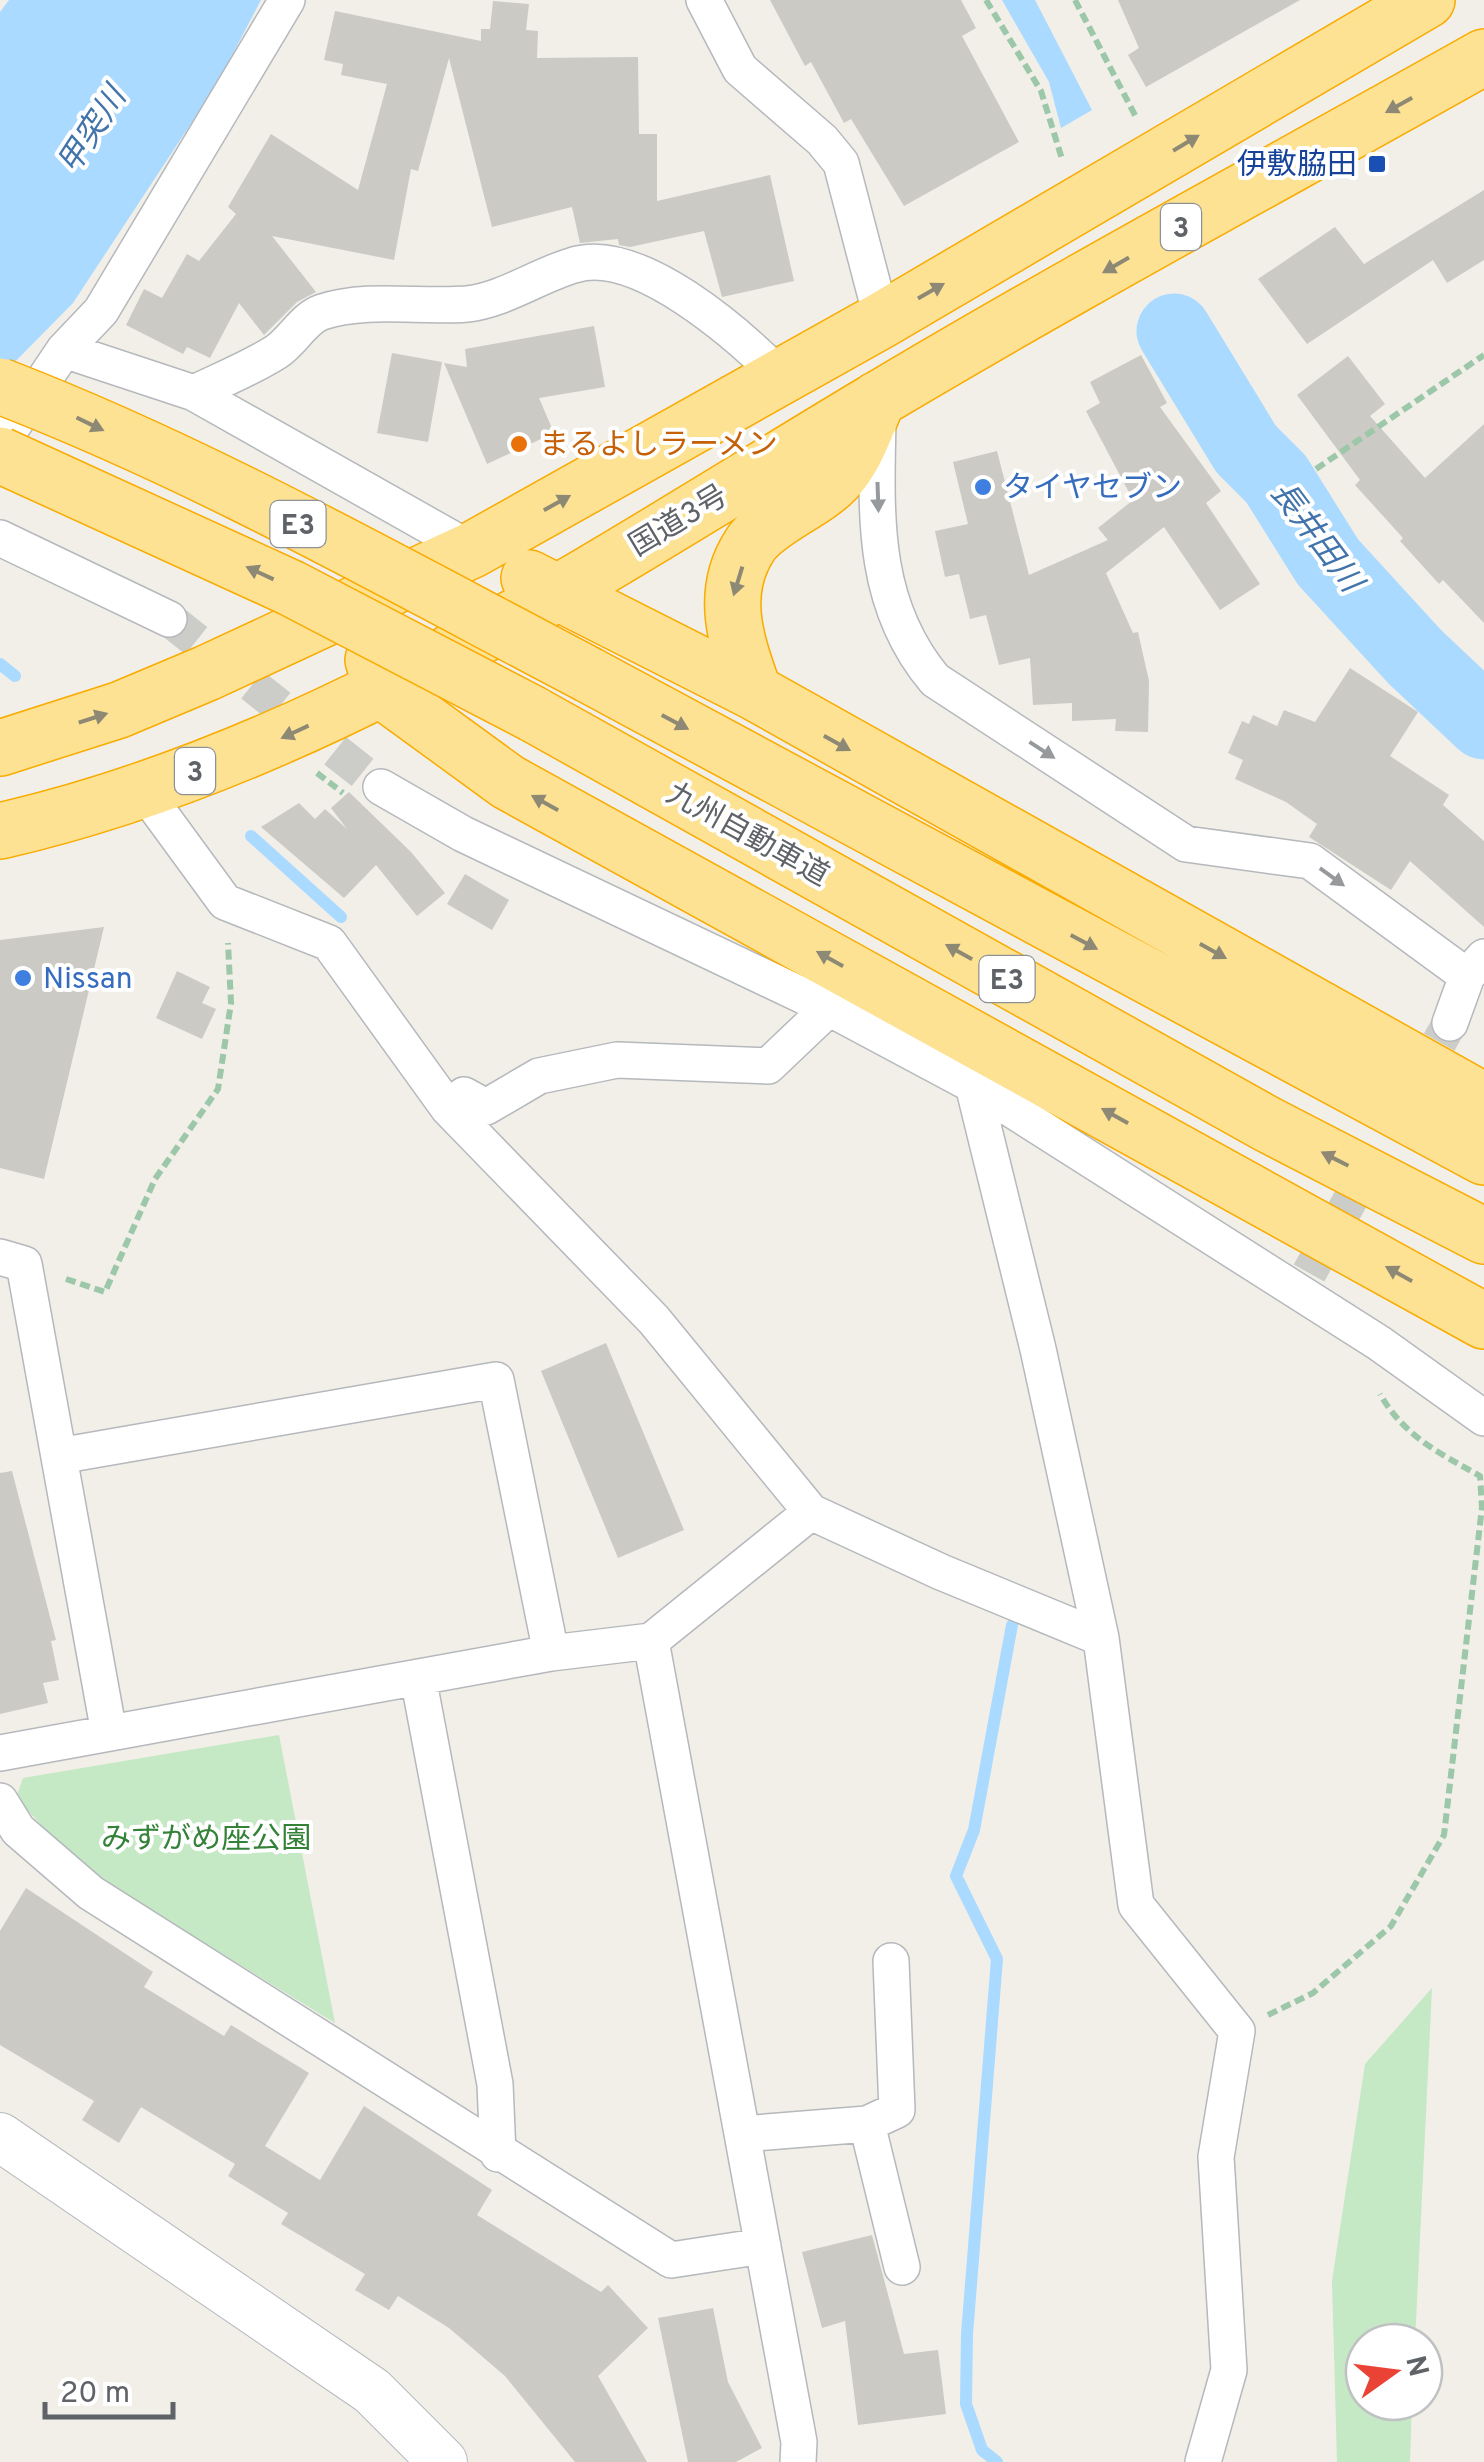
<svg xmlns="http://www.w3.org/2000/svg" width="1484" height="2462" font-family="Overpass,'Noto Sans JP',sans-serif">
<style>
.green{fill:#c5e8c5}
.water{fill:#aadaff}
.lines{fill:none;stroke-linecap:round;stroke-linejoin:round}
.stream{stroke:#aadaff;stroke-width:12}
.river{stroke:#aadaff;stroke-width:75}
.building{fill:#cccac5}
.street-tunnel{stroke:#ccccc8;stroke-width:35;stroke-dasharray:35 18;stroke-linecap:butt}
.street-casing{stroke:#b5b8bc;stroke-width:38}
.secondary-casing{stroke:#b6babf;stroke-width:50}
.highway-casing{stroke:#f9ab00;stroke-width:58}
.path{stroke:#9cc7a9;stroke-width:6;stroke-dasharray:10 5;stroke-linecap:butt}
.street{stroke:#fff;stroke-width:35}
.secondary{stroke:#fff;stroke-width:48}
.highway{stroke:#fde293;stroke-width:55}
.highway-bridge-casing{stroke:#f9ab00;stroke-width:58;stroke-linecap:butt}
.highway-bridge{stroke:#fde293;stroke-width:55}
.oneway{fill:#8e8975}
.oneway2{fill:#979a9d}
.transit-dot{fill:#1a4fb4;stroke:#fff;stroke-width:4}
.food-dot{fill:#e8710a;stroke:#fff;stroke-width:4}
.shop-dot{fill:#3f7fe0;stroke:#fff;stroke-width:4}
.labels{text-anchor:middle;stroke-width:8;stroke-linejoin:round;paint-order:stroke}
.shield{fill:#fff;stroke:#8f9295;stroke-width:2.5}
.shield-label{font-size:28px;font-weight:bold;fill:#5f6368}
.transit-label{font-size:30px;fill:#164399;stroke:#fff;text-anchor:end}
.food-label{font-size:30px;fill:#c56008;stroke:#fff;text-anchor:start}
.shop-label{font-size:30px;fill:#366cbe;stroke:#fff;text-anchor:start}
.street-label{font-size:30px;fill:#5f6368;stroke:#fff}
.park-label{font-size:30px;fill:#348238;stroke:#fff}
.water-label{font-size:32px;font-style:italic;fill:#4174aa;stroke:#fff}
</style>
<rect width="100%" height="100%" fill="#f1efe8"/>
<path class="green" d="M279,1735L335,2023L82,1868L16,1798L23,1778Z
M1432,1988L1415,2342H1364V2402H1412L1410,2462H1337L1332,2281L1365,2064Z"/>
<path class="water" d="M9,0H261L217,84L73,303L0,377V12Z
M1002,0H1035L1092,110L1061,128L1049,82Z"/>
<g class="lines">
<path class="stream" d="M0,664L15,676
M251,836L341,917
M997,2462L982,2450L966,2404L967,2334L997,1959L956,1876L974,1830L1012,1625"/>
<path class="river" d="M1174,331L1246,449L1276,479L1328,562L1415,657L1484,722"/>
</g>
<path class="building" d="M770,0H961L976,28L962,36L1019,142L904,206L851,119L844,123L811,62L805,66Z
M1118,0H1300L1146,87L1128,55L1139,48Z
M493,1L529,4L526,30L538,31L537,58L638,57L639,134H657V201L770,175L794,281L722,297L704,231L630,247L619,245L618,239L580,243L572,207L492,227L449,58L418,171L411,169L394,260L272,236L316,292L297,302L264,335L239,303L210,358L187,347L183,354L126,325L144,289L162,298L187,254L199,261L236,214L228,207L271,134L358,190L387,84L341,75L343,64L324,60L335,11L481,41V29H490Z
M1484,190V260L1447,283L1433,260L1307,344L1258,279L1335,227L1364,264Z
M594,326L605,387L539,398L554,433L487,464L444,363L467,367L465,349Z
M392,353L442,362L428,442L377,433Z
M1141,355L1167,403L1160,407L1221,491L1206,503L1260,584L1220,610L1164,527L1106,573L1133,633L1138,632L1149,681L1148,732L1115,731L1116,719L1072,721V703L1033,705L1030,658L999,665L986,615L970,619L959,574L945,577L935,531L968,524L953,462L997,451L1029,575L1108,540L1098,528L1133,500L1086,411L1100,403L1090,382Z
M1348,356L1385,404L1370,416L1425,478L1484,424V623L1443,580L1439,584L1400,541L1403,538L1355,485L1360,480L1297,395Z
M1350,668L1418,712L1390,756L1449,795L1443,805L1484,841V927L1410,861L1391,890L1309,837L1317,824L1286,802L1235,779L1243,760L1228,753L1242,721L1249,724L1253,715L1277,726L1284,710L1315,722Z
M349,792L411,852L445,893L417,916L376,865L344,898L261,827L299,803L315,819L325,809L347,829L331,808Z
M465,874L509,900L492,930L447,904Z
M104,927L44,1179L0,1168V940Z
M177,971L210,987L202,1003L216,1009L202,1039L156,1018Z
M606,1343L684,1530L618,1558L541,1371Z
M12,1471L56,1640L51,1641L59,1680L43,1683L48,1703L0,1714V1473Z
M26,1888L153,1972L144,1987L224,2036L231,2025L309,2073L265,2146L320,2180L364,2106L492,2190L477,2215L601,2292L608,2285L648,2328L598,2376L647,2462H575L505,2376L449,2328L398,2296L389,2310L355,2290L365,2274L281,2224L288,2213L228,2176L235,2164L141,2107L119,2143L82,2120L94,2101L0,2045V1931Z
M872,2235L904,2354L938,2350L946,2414L858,2425L845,2321L822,2328L802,2252Z
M713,2308L728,2382L762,2448L736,2462H688L658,2318Z"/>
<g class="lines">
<path class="street-tunnel" d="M169,619L381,787
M1309,1273L1450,1023"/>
<g class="street-casing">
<path id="street" d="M704,0L740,69L822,140L841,163L882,320
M64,350L194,393C221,380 251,368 276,352C292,342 304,318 322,312C369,297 419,308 467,304C504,300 539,275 574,265C638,245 739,335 781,377
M194,393L472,550
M878,420C876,515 871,604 935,680L1186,844L1310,861L1467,976
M0,445L64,350L101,311L287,0
M0,538L169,619
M381,787L463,834L829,1008
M143,790L225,902L329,943L448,1108L654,1320L811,1512L941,1572L1101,1638
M1450,1023L1467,976L1484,957
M973,1085L1038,1349L1101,1638L1136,1905L1237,2031L1216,2157L1229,2370L1203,2462
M448,1108L464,1095L486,1107L539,1076L617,1060L768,1066L829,1008L973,1085L1379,1343L1484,1418
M0,1257L24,1264L109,1733
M59,1456L496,1380L551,1653
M651,1641L799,2442L798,2462
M418,1677L495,2084L498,2154
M0,1753L551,1653L651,1641L811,1512
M0,1801L18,1830L91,1893L671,2260L763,2246
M867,2124L902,2267
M742,2134L867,2124L897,2110L891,1961"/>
</g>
<g class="secondary-casing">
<path id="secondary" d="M0,2137L372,2391L443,2462"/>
</g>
<g class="highway-casing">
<path id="highway" d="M529,578L754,692L1484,1101
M373,660L383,691L508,782L1484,1321
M589,675L1484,1157
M754,692C737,644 718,594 750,545C765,521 814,502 835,480C856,459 866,426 878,399
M533,714L1267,1124L1484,1236
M0,748L119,710L207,673L472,550L882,320L1427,0
M0,831C319,758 590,572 867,406C1069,285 1278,173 1484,57"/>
</g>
<path class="path" d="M986,0L1041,91L1062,159
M1075,0L1137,119
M1316,469L1484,355
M317,773L343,793
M66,1279L105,1292L155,1179L218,1089L231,1003L228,943
M1268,2015L1313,1993L1391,1926L1444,1835L1482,1507L1480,1476C1439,1453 1404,1436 1380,1394"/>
<use href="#street" class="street"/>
<use href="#secondary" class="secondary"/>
<use href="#highway" class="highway"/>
<g class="highway-bridge-casing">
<path id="highway-bridge" d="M0,386C203,464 396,574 589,675
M0,455L291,588L533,714"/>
</g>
<use href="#highway-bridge" class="highway-bridge"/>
</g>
<defs><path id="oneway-solid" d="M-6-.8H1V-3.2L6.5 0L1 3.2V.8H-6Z" transform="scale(2.5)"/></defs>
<g class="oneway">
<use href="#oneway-solid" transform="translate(1399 105) rotate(151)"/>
<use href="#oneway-solid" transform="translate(1186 143) rotate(-31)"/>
<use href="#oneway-solid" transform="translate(1116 265) rotate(150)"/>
<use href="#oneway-solid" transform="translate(931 291) rotate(-30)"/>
<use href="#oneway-solid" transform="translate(90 424) rotate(26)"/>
<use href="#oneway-solid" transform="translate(557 503) rotate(-29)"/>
<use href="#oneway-solid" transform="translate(260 573) rotate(-155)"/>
<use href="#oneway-solid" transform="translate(738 581) rotate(107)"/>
<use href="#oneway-solid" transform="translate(93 718) rotate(-18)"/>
<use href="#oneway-solid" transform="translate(675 722) rotate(28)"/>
<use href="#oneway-solid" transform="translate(295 732) rotate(155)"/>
<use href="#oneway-solid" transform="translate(837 743) rotate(29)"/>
<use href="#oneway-solid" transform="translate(545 803) rotate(-151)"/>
<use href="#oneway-solid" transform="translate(1084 942) rotate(28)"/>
<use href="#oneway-solid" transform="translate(1213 951) rotate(29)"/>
<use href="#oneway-solid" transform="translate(959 952) rotate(-151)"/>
<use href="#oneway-solid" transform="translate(830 959) rotate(-151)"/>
<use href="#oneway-solid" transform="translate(1115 1116) rotate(-151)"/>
<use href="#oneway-solid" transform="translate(1335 1159) rotate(-153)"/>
<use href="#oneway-solid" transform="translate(1399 1274) rotate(-151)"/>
</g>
<g class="oneway2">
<use href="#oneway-solid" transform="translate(878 497) rotate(88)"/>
<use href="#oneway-solid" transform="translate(1042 750) rotate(33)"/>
<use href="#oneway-solid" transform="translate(1332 877) rotate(36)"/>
</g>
<rect class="transit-dot" x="1367" y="154" width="20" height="20" rx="5"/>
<circle class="food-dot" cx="519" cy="444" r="10"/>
<g class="shop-dot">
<circle cx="983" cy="487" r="10"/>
<circle cx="23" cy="978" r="10"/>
</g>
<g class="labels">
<g class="shield">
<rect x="1161" y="204" width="40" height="46" rx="8"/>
<rect x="270.5" y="501" width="55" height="46" rx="8"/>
<rect x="175" y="748" width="40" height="46" rx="8"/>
<rect x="979.5" y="956" width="55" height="46" rx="8"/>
</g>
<g class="shield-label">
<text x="1181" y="237">3</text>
<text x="298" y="534">E3</text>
<text x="195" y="781">3</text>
<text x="1007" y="989">E3</text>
</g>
<g class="transit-label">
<text x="1357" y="174">伊敷脇田</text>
</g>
<g class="food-label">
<text x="539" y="454">まるよしラーメン</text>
</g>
<g class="shop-label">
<text x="1003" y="497">タイヤセブン</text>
<text x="43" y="988">Nissan</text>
</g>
<g class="street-label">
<text transform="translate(678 520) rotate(-31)" y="10">国道3号</text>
<text transform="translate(748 834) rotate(29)" y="10">九州自動車道</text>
</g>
<g class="park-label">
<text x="206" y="1848">みずがめ座公園</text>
</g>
<g class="water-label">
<text transform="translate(91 130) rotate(-57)" y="11">甲突川</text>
<text transform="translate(1317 536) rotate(53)" y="11">長井田川</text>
</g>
</g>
<g transform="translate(1394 2372) rotate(76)"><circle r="48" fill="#ffffff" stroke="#bfc1c3" stroke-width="2.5"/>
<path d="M0-8L18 38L0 25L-18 38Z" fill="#ea4335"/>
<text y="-15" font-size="28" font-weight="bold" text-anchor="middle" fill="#5f6368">N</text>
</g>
<path d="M45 2402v15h128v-15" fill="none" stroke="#5f6368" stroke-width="5"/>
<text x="60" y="2402" font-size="30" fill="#5f6368" stroke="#ffffff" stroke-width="8" paint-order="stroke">20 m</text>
</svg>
